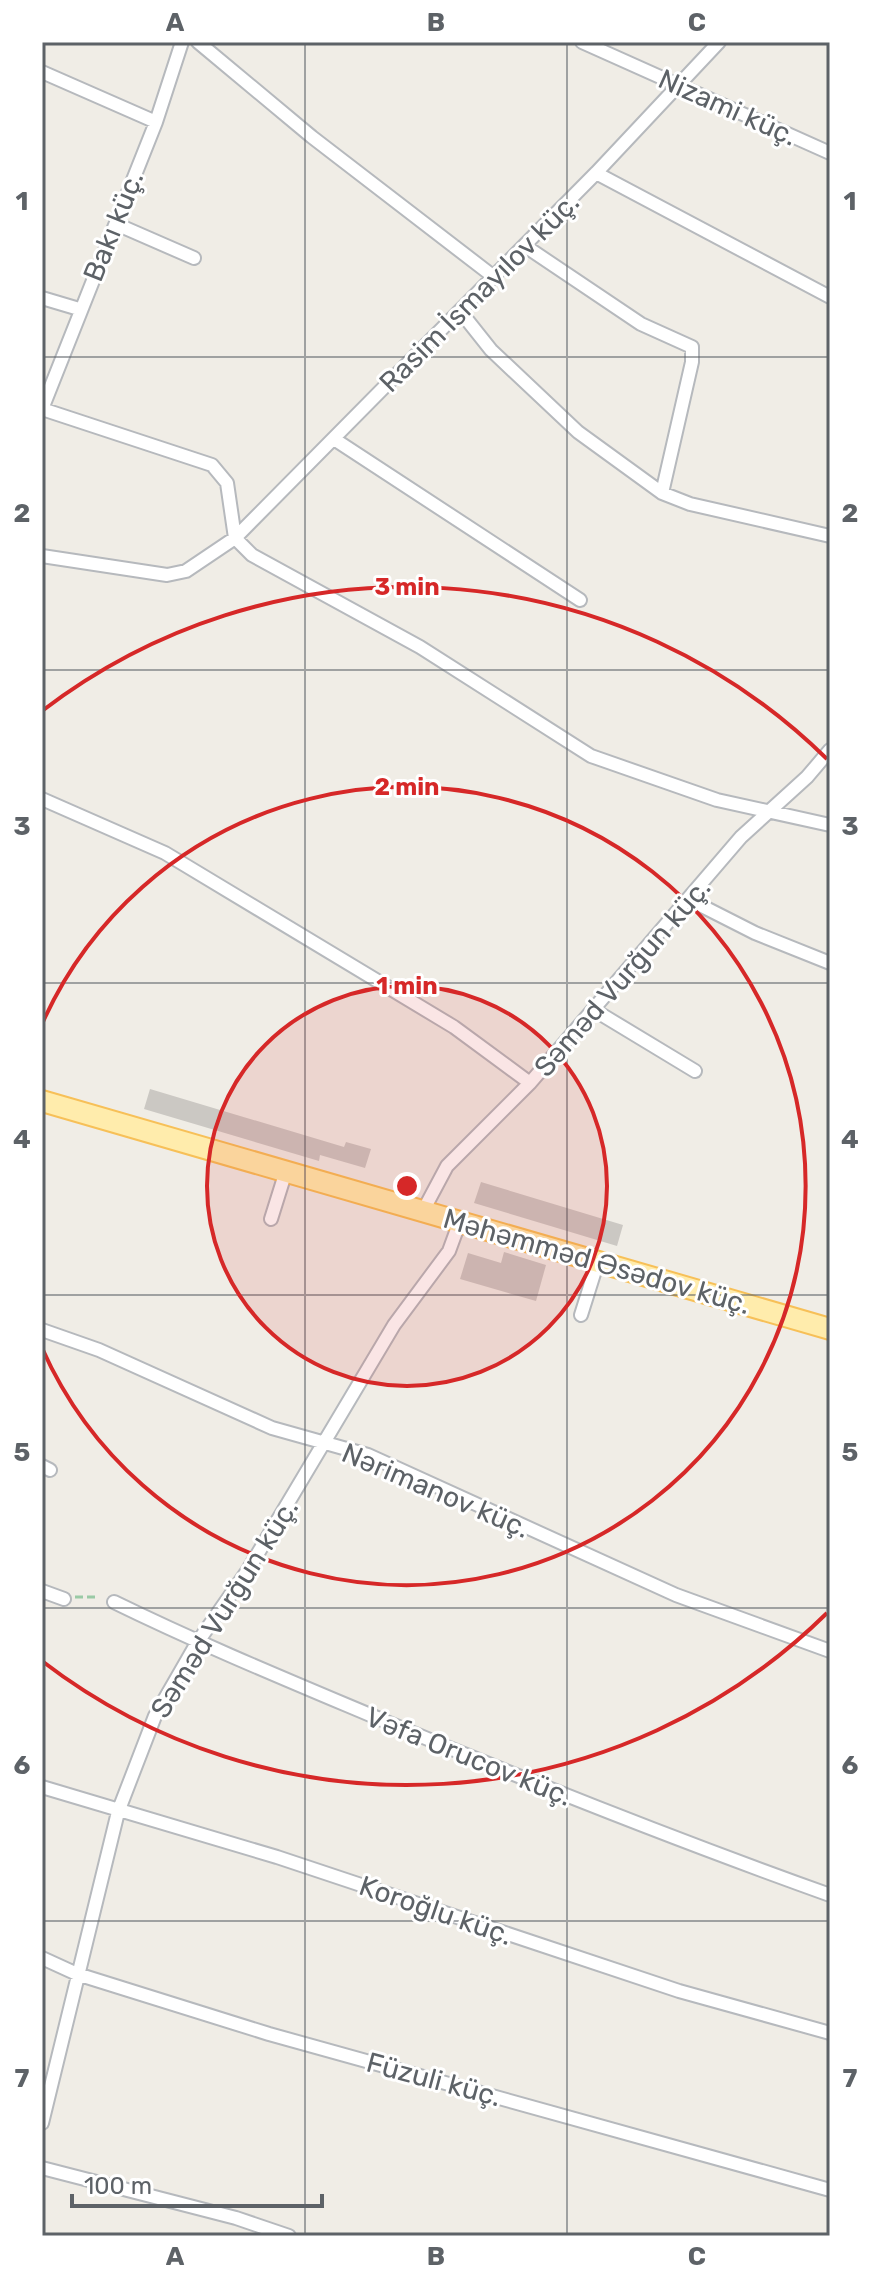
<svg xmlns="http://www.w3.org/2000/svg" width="872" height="2278" font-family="Rubik,sans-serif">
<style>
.building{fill:#cbc8c3}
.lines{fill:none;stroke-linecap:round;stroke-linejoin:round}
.minor-casing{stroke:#b6b9bd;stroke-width:16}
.primary-casing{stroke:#f7c058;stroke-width:24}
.path{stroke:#9acaa5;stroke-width:3;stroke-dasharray:8 4;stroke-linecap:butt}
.minor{stroke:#fff;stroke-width:12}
.primary{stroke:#ffecac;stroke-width:20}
.grid{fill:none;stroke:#5d6267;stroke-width:2;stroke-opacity:0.55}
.ring{fill:none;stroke:#d62828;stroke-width:4}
.labels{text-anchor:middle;stroke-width:6;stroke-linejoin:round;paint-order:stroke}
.street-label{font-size:28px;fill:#5d6267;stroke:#fff}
.centre{fill:#d62828;stroke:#fff;stroke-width:4}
.ring-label{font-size:24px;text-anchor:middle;font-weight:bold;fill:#d62828;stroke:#fff;stroke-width:6;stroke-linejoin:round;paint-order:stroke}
.neatline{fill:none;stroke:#5d6267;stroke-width:3}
.grid-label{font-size:26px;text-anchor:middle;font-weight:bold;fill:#5d6267}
</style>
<rect width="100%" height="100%" fill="#f0ede6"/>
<path class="building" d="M150,1089L344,1147L346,1142L371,1149L365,1168L320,1155L319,1161L144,1109Z
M481,1182L623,1225L617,1246L474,1203Z
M504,1252L546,1265L536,1301L460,1279L468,1253L501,1263Z"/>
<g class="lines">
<g class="minor-casing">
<path id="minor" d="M198,42L312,137L494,277
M582,42L830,153
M42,72L156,122
M596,173L830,297
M116,224L194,258
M525,246L641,324L692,347V362L662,493
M42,298L79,309
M460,311L491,350L578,432L662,493L690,504L830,536
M42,409L212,465L227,483L235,538L252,555L420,647L591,756L717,800L830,825
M42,409L156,122L182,42
M334,439L580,600
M42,556L167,575L186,571L235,538L596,173L719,42
M42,799L165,853L454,1027L530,1083
M690,900L755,933L830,963
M594,1010L695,1071
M423,1211L447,1166L530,1083L741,837L807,777L830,750
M271,1219L286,1171
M581,1315L598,1261
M42,1330L99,1350L272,1428L368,1455L676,1595L830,1651
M42,1466L50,1470
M42,1591L64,1599
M114,1602C202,1645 292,1682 382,1720C530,1782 679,1841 830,1895
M42,1787L277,1857L679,1991L830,2033
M42,1958L77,1974L269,2034L830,2190
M42,2123L118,1812L155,1716L197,1643L248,1570L394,1325L449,1251L460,1221
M42,2168L236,2218L289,2236"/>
</g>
<g class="primary-casing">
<path id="primary" d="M42,1101L830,1329"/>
</g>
<path class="path" d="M75,1597H99"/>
<use href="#minor" class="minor"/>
<use href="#primary" class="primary"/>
</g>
<path class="grid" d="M305,42V2236M567,42V2236M42,357H830M42,670H830M42,983H830M42,1295H830M42,1608H830M42,1921H830"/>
<circle cx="407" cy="1186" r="200" fill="#d62828" fill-opacity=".12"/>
<g class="ring">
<circle cx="407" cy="1186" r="200"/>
<path d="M42 1024A399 399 0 1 1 42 1348"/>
<path d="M827 1613A599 599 0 0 1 42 1661M42 711A599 599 0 0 1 827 759"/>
</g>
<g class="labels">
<g class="street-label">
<text transform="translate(728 107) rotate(24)" y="10">Nizami küç.</text>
<text transform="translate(113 226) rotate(-68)" y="10">Bakı küç.</text>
<text transform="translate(479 292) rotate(-45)" y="10">Rasim İsmayılov küç.</text>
<text transform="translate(622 977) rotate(-49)" y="10">Səməd Vurğun küç.</text>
<text transform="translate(597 1261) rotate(16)" y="10">Məhəmməd Əsədov küç.</text>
<text transform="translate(436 1490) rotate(23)" y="10">Nərimanov küç.</text>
<text transform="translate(224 1608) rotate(-58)" y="10">Səməd Vurğun küç.</text>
<text transform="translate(469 1756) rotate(22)" y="10">Vəfa Orucov küç.</text>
<text transform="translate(436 1910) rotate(19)" y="10">Koroğlu küç.</text>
<text transform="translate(434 2079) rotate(15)" y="10">Füzuli küç.</text>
</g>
</g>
<circle cx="407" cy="1186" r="12" class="centre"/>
<g class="ring-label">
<text x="407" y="595">3 min</text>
<text x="407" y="795">2 min</text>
<text x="407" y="994">1 min</text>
</g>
<rect width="872" height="2278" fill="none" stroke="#ffffff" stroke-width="88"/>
<path d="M72 2194v12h250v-12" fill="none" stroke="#5d6267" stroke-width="4"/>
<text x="84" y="2194" font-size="24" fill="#5d6267" stroke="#ffffff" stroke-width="6" paint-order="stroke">100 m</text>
<rect x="44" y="44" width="784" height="2190" class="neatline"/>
<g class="grid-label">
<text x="175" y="31">A</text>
<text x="436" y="31">B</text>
<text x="697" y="31">C</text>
<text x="22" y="210">1</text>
<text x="850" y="210">1</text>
<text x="22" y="522">2</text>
<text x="850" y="522">2</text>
<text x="22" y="835">3</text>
<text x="850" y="835">3</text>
<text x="22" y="1148">4</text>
<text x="850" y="1148">4</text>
<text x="22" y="1461">5</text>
<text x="850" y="1461">5</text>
<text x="22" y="1774">6</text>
<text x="850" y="1774">6</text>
<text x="22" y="2087">7</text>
<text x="850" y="2087">7</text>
<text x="175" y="2265">A</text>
<text x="436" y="2265">B</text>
<text x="697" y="2265">C</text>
</g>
</svg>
